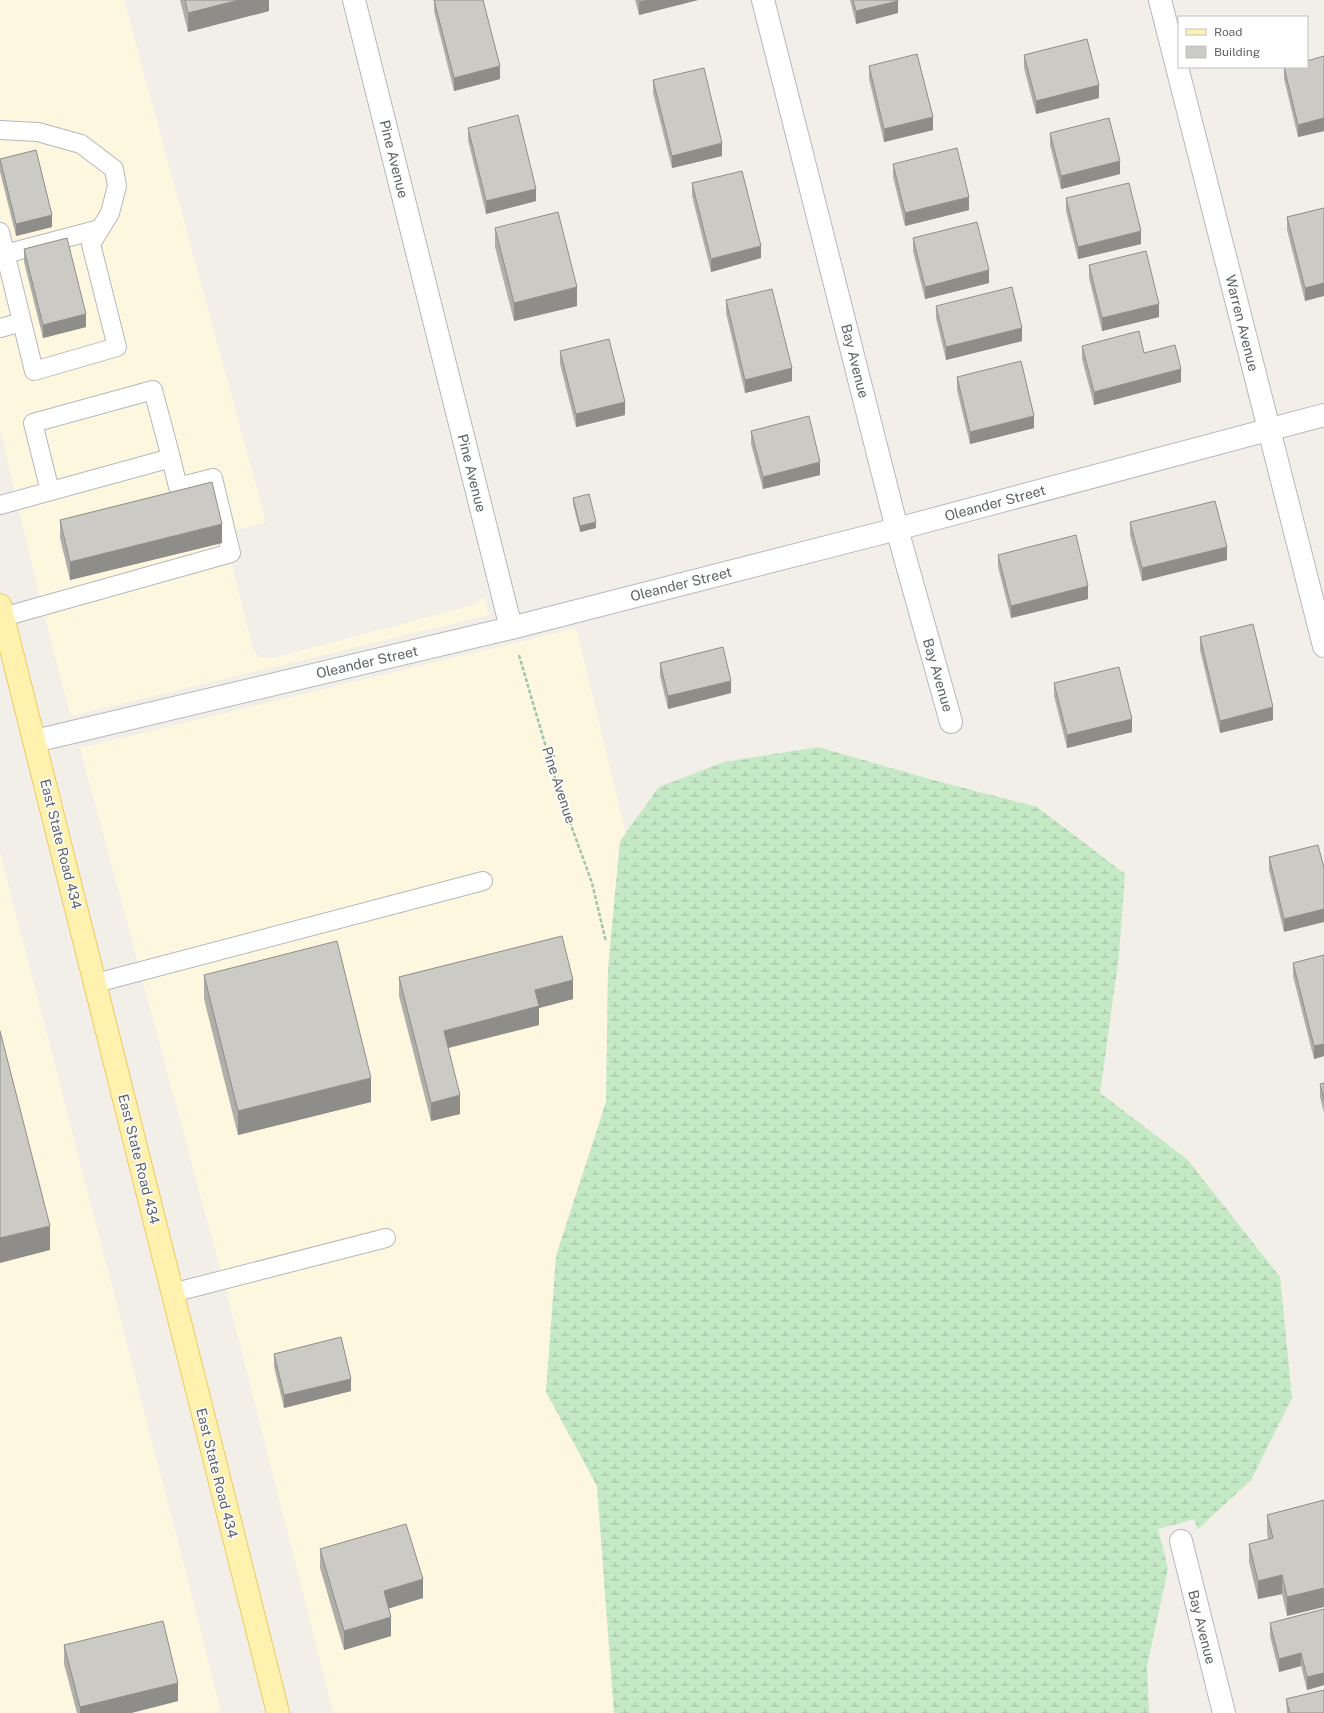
<svg xmlns="http://www.w3.org/2000/svg" width="1324" height="1713" font-family="'Public Sans',sans-serif">
<style>
.commercial{fill:#fef7e0}
.wetland{fill:url(#wetland-marsh)}
.lines{fill:none;stroke-linecap:round;stroke-linejoin:round}
.lane-casing{stroke:#b5b8bc;stroke-width:20}
.street-casing{stroke:#b5b8bc;stroke-width:24}
.primary-casing{stroke:#f2c960;stroke-width:24}
.path{stroke:#9cc7a9;stroke-width:2.5;stroke-dasharray:4 2;stroke-linecap:butt}
.lane{stroke:#fff;stroke-width:18}
.street{stroke:#fff;stroke-width:22}
.primary{stroke:#fff2af;stroke-width:22}
.wall{fill:#afaea9}
.shaded-wall{fill:#8f8d8a}
.building{fill:#cccac5;stroke:#8f8d8a}
.labels{text-anchor:middle;stroke-width:3;stroke-linejoin:round;paint-order:stroke}
.street-label{font-size:14px;fill:#5f6368;stroke:#fff}
</style>
<defs>
<pattern id="wetland-marsh" width="20" height="14" patternUnits="userSpaceOnUse"><rect width="20" height="14" fill="#c5e8c5"/><path d="M1 5h8M5 5V1M11 12h8M15 12V8" fill="none" stroke="#a3c0a4"/></pattern>
</defs>
<rect width="100%" height="100%" fill="#f1efe8"/>
<path class="commercial" d="M0,0H124L266,522L234,531L226,543L253,649L258,656L263,658H273L474,605L484,597L489,615L71,716L45,619L0,429Z
M576,628L626,834L620,841L608,969L606,1102L556,1256L546,1392L597,1486L614,1713H333L232,1313L80,748Z
M0,852L195,1608L221,1713H0Z"/>
<path class="wetland" d="M818,747L933,780L1037,807L1125,874L1119,955L1100,1093L1187,1159L1280,1277L1292,1398L1251,1480L1197,1530L1195,1519L1158,1529L1168,1569L1147,1666L1149,1713H614L597,1486L546,1392L556,1256L606,1102L608,969L620,841L659,787L724,762Z"/>
<g class="lines">
<g class="lane-casing">
<path id="lane" d="M0,130L38,132L81,144L114,169L117,186L110,213L91,244L117,347L34,371L0,232
M5,254L100,229
M0,328L22,322
M50,491L33,423L153,390L171,458
M0,505L171,458L178,487L213,478L231,553L3,617
M96,983L483,881
M172,1293L386,1238"/>
</g>
<g class="street-casing">
<path id="street" d="M354,0L511,628
M763,0L897,529L951,722
M1160,0L1324,646
M35,741L511,628L897,529L1324,415
M1181,1541L1224,1713"/>
</g>
<g class="primary-casing">
<path id="primary" d="M0,605L278,1713"/>
</g>
<path class="path" d="M519,655L559,792L592,883L606,942"/>
<use href="#lane" class="lane"/>
<use href="#street" class="street"/>
<use href="#primary" class="primary"/>
</g>
<path class="wall" d="M180,0H269V11L188,32Z
M434,0H483L500,79L454,91L434,11Z
M635,0H698L639,15Z
M850,0H898V13L856,24Z
M1024,55L1099,98L1036,114L1024,68Z
M1324,56V131L1298,137L1284,79V67Z
M869,66L933,130L884,142L869,79Z
M653,80L722,156L672,168L653,93Z
M468,128L536,201L486,214L468,140Z
M1050,133L1120,174L1061,189L1050,145Z
M0,159L52,227L16,236L0,172Z
M893,164L969,210L905,226L893,177Z
M692,183L761,258L711,272L692,196Z
M1066,198L1141,244L1078,259L1066,211Z
M1324,208L1305,301L1287,230V217Z
M495,228L577,306L514,321L495,247Z
M913,238L989,283L925,299L913,251Z
M24,249L86,327L43,338L24,262Z
M1089,265L1159,317L1102,331L1089,278Z
M726,300L792,381L745,393L726,313Z
M936,306L1022,341L946,360L936,318Z
M1082,346L1181,382L1094,405L1082,359Z
M560,351L625,415L576,427L560,364Z
M957,377L1034,428L970,444L957,390Z
M751,431L820,475L763,489L751,444Z
M573,498L596,528L580,532L573,504Z
M60,520L222,543L70,580L60,538Z
M1130,522L1227,560L1142,581L1130,535Z
M998,555L1088,599L1011,618L998,567Z
M1200,637L1273,720L1220,733L1200,650Z
M660,663L731,693L668,709L660,676Z
M1054,683L1132,732L1067,748L1054,696Z
M1318,845L1284,932L1269,870V857Z
M1324,955V1056L1314,1059L1293,976V963Z
M204,975L371,1102L238,1135L204,999Z
M399,977L573,999L539,1008V1025L448,1048L460,1114L431,1121L399,996Z
M1324,1083V1113L1320,1097V1084Z
M274,1354L351,1391L284,1408L274,1367Z
M1324,1500L1287,1616L1282,1594L1258,1599L1249,1562V1544L1268,1539L1267,1533V1515Z
M320,1549L423,1598L389,1608L391,1636L344,1650L320,1568Z
M1324,1609V1685L1307,1690L1301,1666L1279,1672L1270,1636V1623Z
M64,1645L178,1701L131,1713H77L64,1664Z
M1286,1699L1324,1713H1287Z"/>
<path class="shaded-wall" d="M239,0H269V11L188,32V13Z
M649,0H698L639,15V2Z
M898,1V13L856,24V11Z
M500,66V79L454,91V78Z
M1099,85V98L1036,114V101Z
M933,117V130L884,142V129Z
M1324,118V131L1298,137V125Z
M722,143V156L672,168V156Z
M1120,161V174L1061,189V176Z
M536,189V201L486,214V201Z
M969,197V210L905,226V213Z
M52,215V227L16,236V224Z
M1141,231V244L1078,259V247Z
M761,246V258L711,272V259Z
M989,270V283L925,299V287Z
M1324,283V296L1305,301V288Z
M577,287V306L514,321V303Z
M1159,304V317L1102,331V318Z
M86,314V327L43,338V325Z
M1022,328V341L946,360V347Z
M792,368V381L745,393V380Z
M1181,369V382L1094,405V392Z
M625,402V415L576,427V414Z
M1034,416V428L970,444V432Z
M820,462V475L763,489V477Z
M596,522V528L580,532V526Z
M222,524V543L70,580V562Z
M1227,547V560L1142,581V568Z
M1088,586V599L1011,618V606Z
M731,681V693L668,709V696Z
M1273,707V720L1220,733V721Z
M1132,719V732L1067,748V735Z
M1324,909V922L1284,932V919Z
M573,980V999L539,1008V1025L444,1049V1031L535,990Z
M1324,1044V1056L1314,1059V1046Z
M371,1078V1102L238,1135V1111Z
M460,1095V1114L431,1121V1103Z
M50,1226V1250L0,1263V1238Z
M351,1379V1391L284,1408V1395Z
M1282,1575V1594L1258,1599V1581Z
M423,1579V1598L384,1610V1591Z
M1324,1588V1607L1287,1616V1597Z
M391,1617V1636L344,1650V1631Z
M1301,1653V1666L1279,1672V1659Z
M1324,1673V1685L1307,1690V1677Z
M178,1683V1701L131,1713H80V1707Z"/>
<path class="building" d="M185,0H239L188,13Z
M434,0H483L500,66L454,78Z
M638,0H649L639,2Z
M853,0H898V1L856,11Z
M1087,39L1099,85L1036,101L1024,55Z
M917,54L933,117L884,129L869,66Z
M1324,56V118L1298,125L1284,67H1307V61Z
M704,68L722,143L672,156L653,80Z
M518,115L536,189L486,201L468,128Z
M1109,118L1120,161L1061,176L1050,133Z
M957,148L969,197L905,213L893,164Z
M36,150L52,215L16,224L0,159Z
M742,171L761,246L711,259L692,183Z
M1129,183L1141,231L1078,247L1066,198Z
M1324,208V283L1305,288L1287,217Z
M558,212L577,287L514,303L495,228Z
M977,222L989,270L925,287L913,238Z
M67,238L86,314L43,325L24,249Z
M1146,251L1159,304L1102,318L1089,265Z
M1012,287L1022,328L946,347L936,306Z
M772,289L792,368L745,380L726,300Z
M1139,331L1144,353L1175,345L1181,369L1094,392L1082,346Z
M609,339L625,402L576,414L560,351Z
M1021,361L1034,416L970,432L957,377Z
M809,416L820,462L763,477L751,431Z
M212,482L222,524L70,562L60,520Z
M589,494L596,522L580,526L573,498Z
M1215,501L1227,547L1142,568L1130,522Z
M1076,535L1088,586L1011,606L998,555Z
M1253,624L1273,707L1220,721L1200,637Z
M723,647L731,681L668,696L660,663Z
M1119,667L1132,719L1067,735L1054,683Z
M1318,845L1324,868V909L1284,919L1269,857Z
M562,936L573,980L535,990L539,1006L444,1031L460,1095L431,1103L399,977Z
M337,941L371,1078L238,1111L204,975Z
M1324,955V1044L1314,1046L1293,963Z
M0,1031L50,1226L0,1238Z
M1324,1083V1100L1320,1084Z
M341,1337L351,1379L284,1395L274,1354Z
M1324,1500V1588L1287,1597L1282,1575L1258,1581L1249,1544L1273,1538L1267,1515Z
M406,1524L423,1579L384,1591L391,1617L344,1631L320,1549Z
M1324,1609V1673L1307,1677L1301,1653L1279,1659L1270,1623Z
M163,1621L178,1683L80,1707L64,1645Z
M1324,1690V1713H1290L1286,1699Z"/>
<g class="labels">
<g class="street-label">
<text transform="translate(394 159) rotate(76)" y="5">Pine Avenue</text>
<text transform="translate(1242 323) rotate(76)" y="5">Warren Avenue</text>
<text transform="translate(855 361) rotate(76)" y="5">Bay Avenue</text>
<text transform="translate(472 473) rotate(76)" y="5">Pine Avenue</text>
<text transform="translate(995 503) rotate(-15)" y="5">Oleander Street</text>
<text transform="translate(681 584) rotate(-14)" y="5">Oleander Street</text>
<text transform="translate(367 662) rotate(-13)" y="5">Oleander Street</text>
<text transform="translate(938 675) rotate(74)" y="5">Bay Avenue</text>
<text transform="translate(559 785) rotate(72)" y="5">Pine Avenue</text>
<text transform="translate(61 844) rotate(76)" y="5">East State Road 434</text>
<text transform="translate(139 1159) rotate(76)" y="5">East State Road 434</text>
<text transform="translate(217 1473) rotate(76)" y="5">East State Road 434</text>
<text transform="translate(1202 1627) rotate(76)" y="5">Bay Avenue</text>
</g>
</g>
<rect x="1178" y="16" width="130" height="52" fill="#ffffff" stroke="#bfc1c3"/>
<rect x="1186" y="29" width="20" height="6" fill="#fff2af" stroke="#bfc1c3"/>
<text x="1214" y="36" font-size="12" fill="#5f6368">Road</text>
<rect x="1186" y="46" width="20" height="12" fill="#cccac5" stroke="#bfc1c3"/>
<text x="1214" y="56" font-size="12" fill="#5f6368">Building</text>
</svg>
